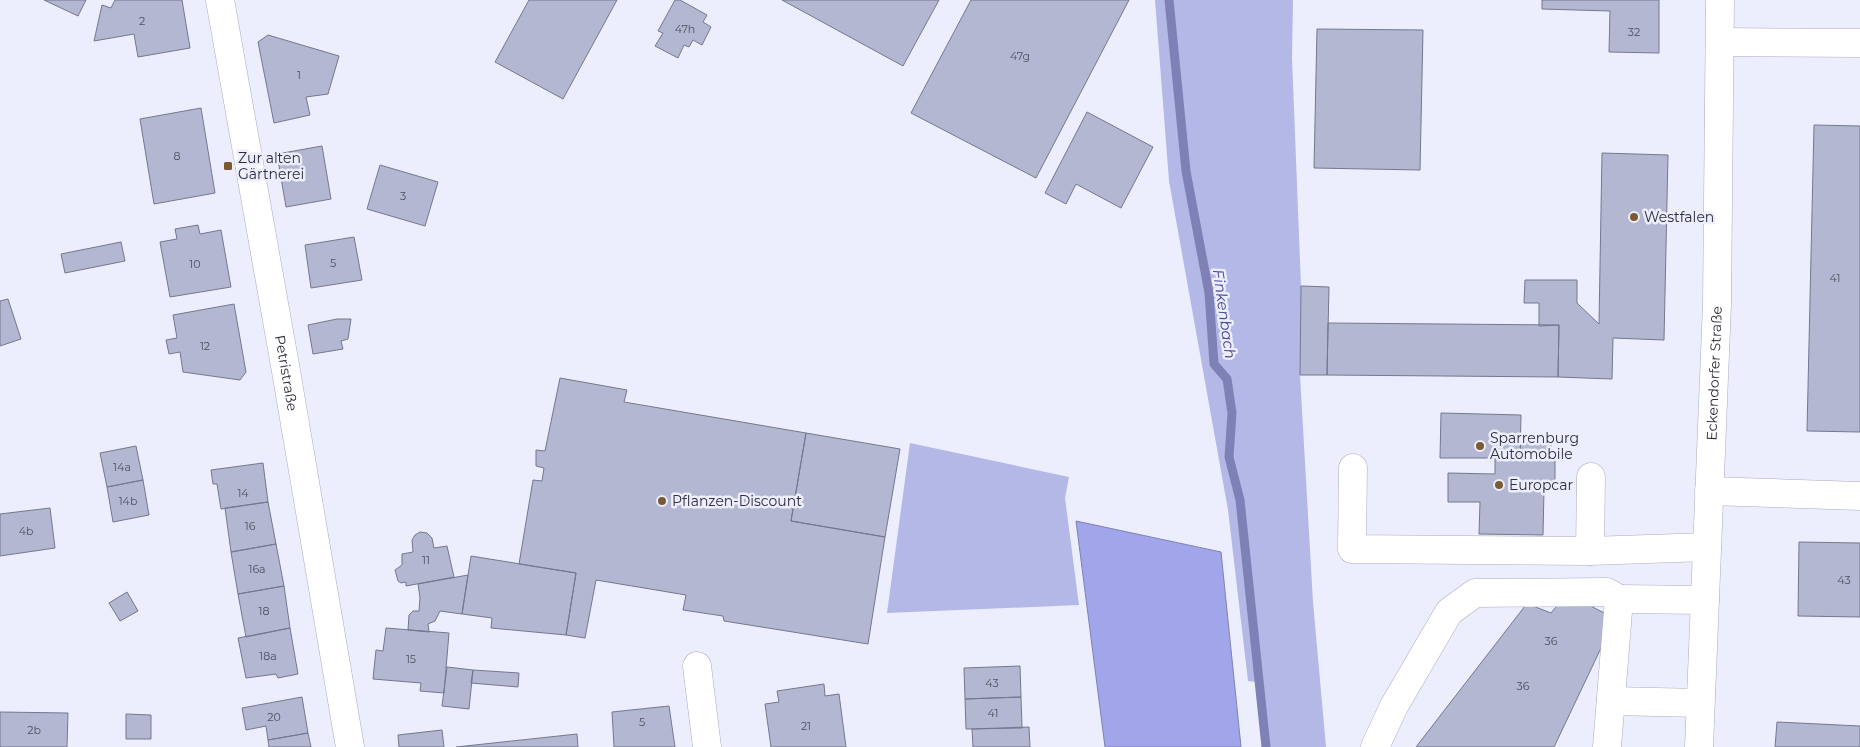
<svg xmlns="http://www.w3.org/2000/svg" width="1860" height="747" font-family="Montserrat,sans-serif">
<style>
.green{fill:#b4b8e6}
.water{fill:#a1a5ea;stroke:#7e81b5}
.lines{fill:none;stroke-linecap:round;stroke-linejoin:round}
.stream{stroke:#7e81b5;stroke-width:9}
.building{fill:#b4b7d1;stroke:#75778f}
.minor-casing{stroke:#a8abc5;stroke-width:29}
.minor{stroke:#fff;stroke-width:28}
.poi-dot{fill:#7b5a31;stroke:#eceefe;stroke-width:2}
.labels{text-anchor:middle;stroke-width:5;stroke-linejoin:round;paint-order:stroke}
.number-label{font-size:11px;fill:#4f505f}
.poi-label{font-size:14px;fill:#2d2e39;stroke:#eceefe;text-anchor:start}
.street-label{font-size:14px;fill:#2d2e39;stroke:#eceefe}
.water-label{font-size:15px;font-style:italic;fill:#494799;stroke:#eceefe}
</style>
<rect width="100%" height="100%" fill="#eceefe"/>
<path class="green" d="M1155,0H1293L1292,58L1301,286L1300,375L1313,602L1326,747H1263L1256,682L1248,681L1228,510L1169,181Z
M910,443L1069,477L1065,498L1079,605L887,613Z"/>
<path class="water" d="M1076,521L1221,552L1241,747H1105Z"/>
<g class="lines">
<path class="stream" d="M1169,0L1186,171L1209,293L1214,364L1227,379L1232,413L1229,457L1240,500L1266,747"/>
</g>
<path class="building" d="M44,0H86L78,16Z
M115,0H182L190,48L138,57L134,34L94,41L102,5L111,8Z
M529,0H617L563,99L495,62Z
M675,0H680L707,15L703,22L711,27L702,45L693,40L689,47L684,45L678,58L655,46L663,33L658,31Z
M782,0H939L903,66Z
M971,0H1129L1036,178L911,113Z
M1542,0H1659V53L1609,52L1610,11L1542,9Z
M1317,29L1423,30L1420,170L1314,168Z
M268,35L339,56L328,94L306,97L310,115L274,123L258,42Z
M201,108L215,193L154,204L140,119Z
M1087,112L1153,147L1121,208L1076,184L1066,204L1045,193Z
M1814,125L1860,126V432L1807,431Z
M322,146L331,199L286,207L277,154Z
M1602,153L1668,155L1664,340L1613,338L1612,379L1558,377L1559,325L1539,326V303H1524L1525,280H1577V303L1599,324Z
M380,165L438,182L425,226L367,209Z
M198,225L200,234L221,230L231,287L170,297L160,242L177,239L175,229Z
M354,237L362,280L311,288L305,245Z
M121,242L125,261L65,273L61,254Z
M1301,286L1329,287L1327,375H1300Z
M8,299L21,339L0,346V301Z
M234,304L246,372L240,380L183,372L180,352L169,354L166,340L177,338L173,315Z
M337,319H351L348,339L341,341L343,349L313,354L308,325Z
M1328,323L1559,325L1558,377L1327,375Z
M560,378L627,390L624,402L806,433L791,521L885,537L868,644L724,621L723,616L683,610L686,595L596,580L585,638L566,635L576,573L519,564L533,480L542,481L544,468L536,466V450L545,451Z
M1441,413L1521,415L1520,458H1440Z
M806,433L900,449L885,537L791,521Z
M1521,435H1551V456L1555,461V479L1544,490L1543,535L1479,534L1480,502H1448V473L1495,474V458H1520Z
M136,446L143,480L107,487L100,453Z
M263,463L268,502L221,509L217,484H213L211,470Z
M143,480L149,515L113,522L107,487Z
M268,502L276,544L231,552L225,508Z
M50,508L55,548L0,556V514Z
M420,532L427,533L432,538L434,548L447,546L454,577L406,586V582L401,583L398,581L395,570L402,565V554L413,552L412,540L415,535Z
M1799,542L1860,543V617L1798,616Z
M276,544L284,586L238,594L231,552Z
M471,556L576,573L566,635L491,628L492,618L462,614Z
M468,575L462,614L440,611L435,621L428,624L429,632L408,630L409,615L413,611H419L420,598L418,584Z
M284,586L290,628L246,637L238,594Z
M127,592L138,611L120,621L109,603Z
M1564,597L1575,598L1610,616L1612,625L1554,747H1416L1525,606H1533L1551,613Z
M290,628L298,674L278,678L276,674L246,678L238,638Z
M386,628L449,633L444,693L420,691L421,683L373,679L376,650L383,651Z
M1020,666L1021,697L965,699L964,668Z
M447,667L473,670L469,709L442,706Z
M473,670L519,673L518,687L471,683Z
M824,684L825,696L839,694L846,747H771L765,704L779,702L777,691Z
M302,697L308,733L268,740L266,726L246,730L242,708Z
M1021,697L1022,728L966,729L965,699Z
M669,706L675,747H614L612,712Z
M0,712L68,713L67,747H0Z
M126,714L151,715V739H126Z
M1777,722L1860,726V747H1775Z
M1029,727L1030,747H973L972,729Z
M442,730L444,747H399L398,735Z
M308,733L311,747H269L268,740Z
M577,734L578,747H456Z"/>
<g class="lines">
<g class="minor-casing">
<g id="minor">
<path id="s1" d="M220,0L286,371L350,747"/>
<path d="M1720,42L1860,43"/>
<path d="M1353,468L1352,549L1590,551"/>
<path d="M1591,477L1590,551L1707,547"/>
<path d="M1709,491L1860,496"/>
<path d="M1619,599L1705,600"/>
<path d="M697,666L707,747"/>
<path d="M1611,701L1700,703"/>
<path d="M1375,747L1394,706L1449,612L1475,593L1607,592L1619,599L1607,747"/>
<path id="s2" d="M1699,747L1717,304L1720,0"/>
</g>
</g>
<use href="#minor" class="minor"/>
</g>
<g class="poi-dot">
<rect x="223" y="161" width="10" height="10" rx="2.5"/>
<circle cx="1634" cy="217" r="5"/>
<circle cx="1480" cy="446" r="5"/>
<circle cx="1499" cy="485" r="5"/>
<circle cx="662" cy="501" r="5"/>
</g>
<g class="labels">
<g class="number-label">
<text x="142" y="25">2</text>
<text x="685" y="33">47h</text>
<text x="1634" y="36">32</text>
<text x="1020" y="60">47g</text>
<text x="299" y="79">1</text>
<text x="177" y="160">8</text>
<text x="403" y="200">3</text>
<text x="333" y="267">5</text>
<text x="195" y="268">10</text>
<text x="1835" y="282">41</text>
<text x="205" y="350">12</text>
<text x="122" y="471">14a</text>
<text x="243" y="497">14</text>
<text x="128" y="505">14b</text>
<text x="250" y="530">16</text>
<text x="26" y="535">4b</text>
<text x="426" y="564">11</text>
<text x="257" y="573">16a</text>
<text x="1844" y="584">43</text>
<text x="264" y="615">18</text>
<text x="1551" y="645">36</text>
<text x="268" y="660">18a</text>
<text x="411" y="663">15</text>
<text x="992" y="687">43</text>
<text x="1523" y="690">36</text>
<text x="993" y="717">41</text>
<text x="274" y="721">20</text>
<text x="642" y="726">5</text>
<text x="806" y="730">21</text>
<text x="34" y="734">2b</text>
</g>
<g class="poi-label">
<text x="238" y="163">Zur alten<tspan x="238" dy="16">Gärtnerei</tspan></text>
<text x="1644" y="222">Westfalen</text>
<text x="1490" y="443">Sparrenburg<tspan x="1490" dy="16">Automobile</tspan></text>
<text x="1509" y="490">Europcar</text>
<text x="672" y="506">Pflanzen-Discount</text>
</g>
<g class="street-label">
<text dy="5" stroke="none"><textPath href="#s1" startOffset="379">Petristraße</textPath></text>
<text dy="5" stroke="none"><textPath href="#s2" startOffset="374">Eckendorfer Straße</textPath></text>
</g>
<g class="water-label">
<text transform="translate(1224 314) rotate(82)" y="5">Finkenbach</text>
</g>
</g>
</svg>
